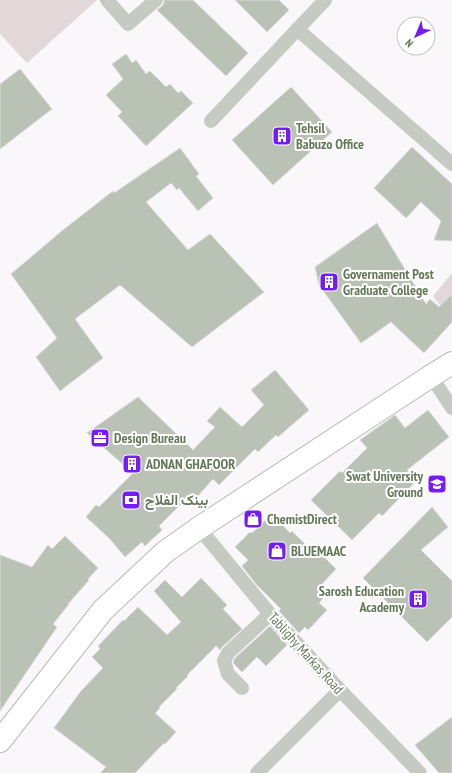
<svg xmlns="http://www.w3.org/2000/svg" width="452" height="773" font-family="'PT Sans Narrow',Vazirmatn,sans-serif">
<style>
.green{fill:#e2d7d9}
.building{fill:#b9c2b4;stroke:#dbd9db}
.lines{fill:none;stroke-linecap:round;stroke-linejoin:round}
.primary-casing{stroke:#b7beb3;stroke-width:24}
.minor{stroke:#c5cbc2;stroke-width:14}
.primary{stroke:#fff;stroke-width:22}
.labels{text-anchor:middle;stroke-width:4;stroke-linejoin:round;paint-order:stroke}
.poi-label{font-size:14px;font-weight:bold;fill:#647958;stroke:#fff;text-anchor:start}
.street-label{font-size:14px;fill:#647958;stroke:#fff}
</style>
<rect width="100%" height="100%" fill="#f9f7f9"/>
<path class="green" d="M0,0H97L27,63L0,34Z
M452,273V321L433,296Z"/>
<path class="building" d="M164,0H193L248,53L226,76L157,10L162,6L164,3Z
M235,0H279L289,10L267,32Z
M126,54L132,63L136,60L146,74L150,71L166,87L170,84L178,93L181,91L193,103L146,146L118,116L122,112L106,95L123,79L112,64Z
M20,69L52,109L0,149V84Z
M291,87L332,132L273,185L232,140Z
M412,147L452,184V241L434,240L441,221L421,202L406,218L374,188Z
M180,148L199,174L196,176L213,198L198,211L179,188L177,190L171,183L146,202L188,250L210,234L264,292L192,347L120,285L75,319L103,358L60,391L36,357L57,338L11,274L63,230L113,191L114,193Z
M377,223L426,304L430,299L439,307L452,294V322L424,353L391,322L361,343L319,285L315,267Z
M275,370L309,410L278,437L276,435L258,452L255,449L219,485L213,479L197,497L192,493L159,526L162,530L145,546L142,542L125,557L110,539L86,517L96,505L99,507L133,473L87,433L138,397L193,450L215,427L207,421L220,407L242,427L264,405L251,390Z
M428,410L449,437L407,470L415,482L382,516L379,513L352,540L311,500L340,471L342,473L367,448L360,440L395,415L405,428Z
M432,507L448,527L421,550L452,581V617L427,642L363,578Z
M272,514L290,533L292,531L309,548L312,545L336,569L320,586L322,588L318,591L324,597L319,603L327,610L308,630L305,627L299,633L279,611L281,609L256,584L242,566L248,560L235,547L250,532L252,533Z
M65,536L98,568L88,579L89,580L68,604H69L53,624L57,627L0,711V555L32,567L48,545L52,549Z
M201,578L227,605L223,609L242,629L222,647L220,650L216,646L187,675L188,676L176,688L177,689L159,707L160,708L155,713L176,732L165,744L164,743L135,773H100L106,767L54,728L81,691L103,668L92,657L100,649L98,646L123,620L124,621L138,607L167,635L181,622L154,591L165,580L182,597Z
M270,626L287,645L266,666L257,657L242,672L234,664L233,662L235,658Z
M452,717V773H439L415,745Z"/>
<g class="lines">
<g class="primary-casing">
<path id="primary" d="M0,741L103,610L165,552L199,528L431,376L452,363"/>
</g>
<path class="minor" d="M107,0L128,24L156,0
M297,29L452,164
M211,121L325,0
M431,376L452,408
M199,528L270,614L340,690L420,773
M242,688L228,674L224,661L228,653L270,614
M257,773L340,690"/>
<use href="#primary" class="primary"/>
</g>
<defs>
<g id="building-square" transform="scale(1)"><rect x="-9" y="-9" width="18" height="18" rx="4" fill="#751cf4" stroke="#fff"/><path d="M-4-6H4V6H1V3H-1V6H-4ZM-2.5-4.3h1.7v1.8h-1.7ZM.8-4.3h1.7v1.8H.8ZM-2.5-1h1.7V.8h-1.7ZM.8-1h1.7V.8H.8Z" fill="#fff"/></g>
<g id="office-square" transform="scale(1)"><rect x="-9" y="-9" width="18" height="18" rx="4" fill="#751cf4" stroke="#fff"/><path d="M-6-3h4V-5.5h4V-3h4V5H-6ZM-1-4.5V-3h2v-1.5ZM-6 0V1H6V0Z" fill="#fff"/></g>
<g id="university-square" transform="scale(1)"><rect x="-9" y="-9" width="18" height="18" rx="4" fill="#751cf4" stroke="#fff"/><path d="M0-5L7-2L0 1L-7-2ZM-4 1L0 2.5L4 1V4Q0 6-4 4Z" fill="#fff"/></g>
<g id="bank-square" transform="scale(1)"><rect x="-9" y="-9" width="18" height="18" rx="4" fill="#751cf4" stroke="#fff"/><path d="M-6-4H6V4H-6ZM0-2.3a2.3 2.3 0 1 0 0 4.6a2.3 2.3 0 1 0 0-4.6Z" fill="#fff"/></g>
<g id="shop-square" transform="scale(1)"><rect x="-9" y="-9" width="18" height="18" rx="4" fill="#751cf4" stroke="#fff"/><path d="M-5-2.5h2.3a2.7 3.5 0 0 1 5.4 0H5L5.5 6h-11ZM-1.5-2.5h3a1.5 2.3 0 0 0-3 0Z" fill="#fff"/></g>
</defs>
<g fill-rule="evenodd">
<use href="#building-square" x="282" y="136"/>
<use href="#building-square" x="329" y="282"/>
<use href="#office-square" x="100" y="438"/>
<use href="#building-square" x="132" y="464"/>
<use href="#university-square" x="437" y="484"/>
<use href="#bank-square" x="131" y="500"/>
<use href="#shop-square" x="253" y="519"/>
<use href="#shop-square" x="277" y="551"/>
<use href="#building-square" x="418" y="599"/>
</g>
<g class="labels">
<g class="poi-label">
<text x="296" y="133">Tehsil<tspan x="296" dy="16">Babuzo Office</tspan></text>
<text x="343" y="279">Governament Post<tspan x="343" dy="16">Graduate College</tspan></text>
<text x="114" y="443">Design Bureau</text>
<text x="146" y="469">ADNAN GHAFOOR</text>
<text x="423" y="481" text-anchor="end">Swat University<tspan x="423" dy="16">Ground</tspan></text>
<text x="145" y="505">بینک الفلاح</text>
<text x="267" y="524">ChemistDirect</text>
<text x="291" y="556">BLUEMAAC</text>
<text x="404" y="596" text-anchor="end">Sarosh Education<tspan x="404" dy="16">Academy</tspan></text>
</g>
<g class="street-label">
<text transform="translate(306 653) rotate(48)" y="5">Tablighy Markas Road</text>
</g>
</g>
<g transform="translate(416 36) rotate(224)"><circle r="19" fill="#ffffff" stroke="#c1c9bc"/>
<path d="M0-3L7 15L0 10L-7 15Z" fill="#751cf4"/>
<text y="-6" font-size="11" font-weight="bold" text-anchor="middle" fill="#647958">N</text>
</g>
</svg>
